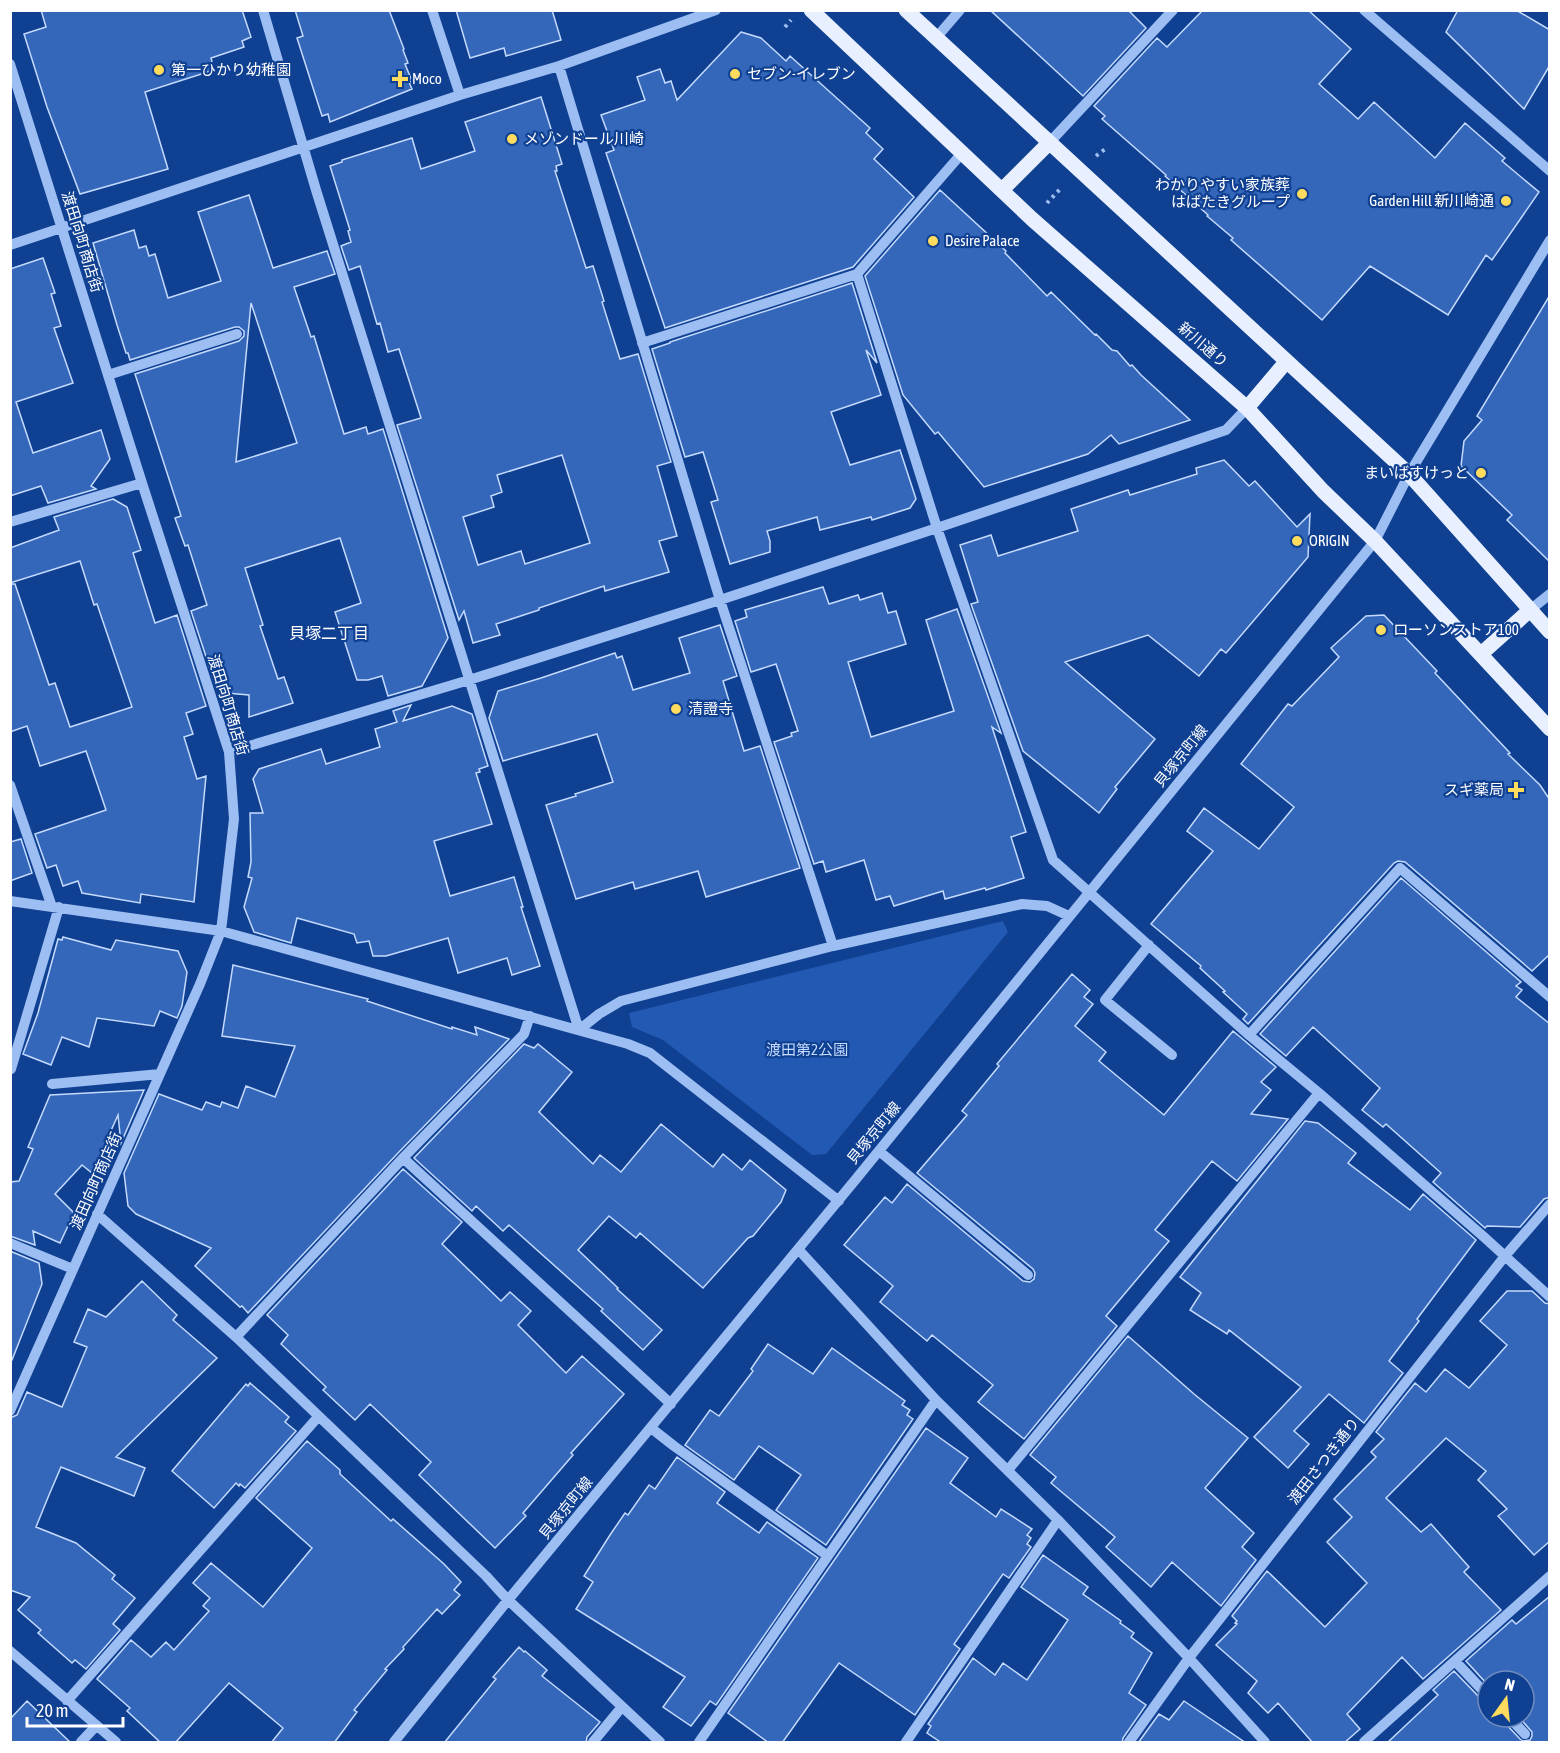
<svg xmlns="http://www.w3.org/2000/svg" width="1560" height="1753" font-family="'Asap Condensed','Noto Sans JP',sans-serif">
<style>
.green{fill:#2259b2}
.building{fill:#3467ba;stroke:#c4dafe;stroke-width:1.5;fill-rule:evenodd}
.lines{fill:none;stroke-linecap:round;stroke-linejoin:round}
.path{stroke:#9cbef3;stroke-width:4;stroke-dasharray:3 4.5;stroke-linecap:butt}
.minor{stroke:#9cbef3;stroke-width:10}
.major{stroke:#e8f0ff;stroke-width:15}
.poi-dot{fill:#ffdc5e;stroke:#104092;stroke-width:2}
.labels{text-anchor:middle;stroke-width:4.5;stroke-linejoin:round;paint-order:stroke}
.poi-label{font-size:15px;fill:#fff;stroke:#104092;text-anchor:start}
.street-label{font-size:15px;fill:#fff;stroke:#104092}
.park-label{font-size:15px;fill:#c4dafe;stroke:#104092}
.neighbourhood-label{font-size:16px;fill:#fff;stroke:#104092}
</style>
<rect width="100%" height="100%" fill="#104092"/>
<path class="green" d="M1003,921L1008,932L826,1154L812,1155L663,1040L632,1027L629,1013Z"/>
<path class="building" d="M41,10H242L251,37L242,41L244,47L211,58L214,70L145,92L168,169L80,194L47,107L24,34L46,27Z
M295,10H389L404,49L403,50L408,63L405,64L412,81L409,82L412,89L330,122L328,114L322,116L297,38L303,36Z
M456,10H552L561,40L506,56L504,48L470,58Z
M990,10H1128L1146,28L1083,96Z
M1203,10H1308L1351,49L1319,84L1358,119L1374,102L1435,158L1465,123L1505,158L1502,161L1539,192L1492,260L1486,255L1448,315L1370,266L1322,320L1231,240L1233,238L1207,216L1208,215L1165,176L1166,175L1102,119L1105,116L1094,106L1157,38L1167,47Z
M1458,10H1516L1550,30V65L1524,109L1446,32Z
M741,32L761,38L786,61L790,56L870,128L866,133L883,149L874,159L914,197L853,267L665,328L606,153L614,150L601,115L645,100L637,77L660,69L665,83L671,81L677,100Z
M541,97L562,164L556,166L557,171H555L586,268L593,266L604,301L602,302L620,359L638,354L671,462L657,466L677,536L659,541L669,572L605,591L604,586L539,608V610L496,624L500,635L473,643L464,611L459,620L397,425L421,418L399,349L388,352L380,323L377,324L360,266L349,270L341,246L351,242L348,231L350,230L330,166L342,162V160L412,138L421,169L475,151L465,122ZM562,455L590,543L525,564L521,551L478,565L463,517L494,507L491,496L502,492L497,475Z
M940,190L1006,251L1005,253L1047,296L1051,292L1095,335L1096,334L1112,350L1117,351L1130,366L1132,365L1141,375L1190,420L1119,444L1111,435L1088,454L984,487L938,432L935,434L903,395L865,276Z
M249,195L273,268L327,251L335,274L294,287L311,337L314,336L344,434L366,427L368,434L383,429L448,638L422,686L388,696L382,676L368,680H357L335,612L361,603L340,538L245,568L263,625L260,626L278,679L284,677L293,703L249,717V695L226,693L217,663L215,684L191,611L207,605L188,545L185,546L175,518L181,516L135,374L239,341L244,336V331L239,327H235L130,360L128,353H126L117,325L93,243L134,230L139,248L146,246L149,256L155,254L168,298L221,281L198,212ZM251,303L297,443L236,462Z
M43,258L55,293L51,294L61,326L54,328L73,383L16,402L33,453L101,430L110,459L91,486L96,489L48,503L41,486L10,496V269Z
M852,283L877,363L866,350L881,395L831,412L850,465L900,450L916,499L910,508L872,520L871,517L820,530L817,517L767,531L770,541V552L730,564L711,502L718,500L703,452L685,457L652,349L670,343V342Z
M1550,295V562L1507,520L1512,515L1461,466L1464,441L1482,420L1477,416Z
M1224,460L1249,486L1255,481L1297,527L1310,514L1308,557L1226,653L1221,649L1199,676L1148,635L1065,662L1155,739L1115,787L1117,789L1099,813L1023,751L971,604L978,602L960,545L991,535L998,556L1078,531L1071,509L1128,490L1130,495L1197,474L1196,468Z
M113,499L127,507L141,550L133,553L155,623L177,615L206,706L186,713L193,734L184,737L197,779L206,776L194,902L141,894L140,903L82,893L78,881L63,886L56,865L47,868L35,834L106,810L86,751L40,766L27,726L10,732V584H15L49,685L55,683L70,727L132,707L97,604L94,605L80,561L10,583V548L59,530L54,517Z
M823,587L829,604L858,595L860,600L882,593L888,613L896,611L906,644L848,662L871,737L954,711L926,620L957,609L1001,733L992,727L1026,832L1011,837L1024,878L986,890L985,888L945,899L943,891L894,906L890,896L876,900L864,860L826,872L823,861L814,864L774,742L792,736L791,733L798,731L776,664L751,672L735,621L747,617L745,610Z
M1384,615L1437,671L1435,673L1510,753L1508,754L1540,785L1550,800V954L1532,971L1405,862L1398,861L1394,863L1248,1024L1243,1019L1247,1014L1223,992L1225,991L1200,968L1201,966L1151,924L1213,851L1187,831L1204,808L1259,849L1294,807L1241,764L1288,704L1292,706L1339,657L1331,648L1366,616Z
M720,625L737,676L723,681L744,751L760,746L800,868L706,897L698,871L635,889L633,882L576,899L546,805L576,796L575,794L613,782L597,734L503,761L489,718L498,691L541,678L615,653L617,658L622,656L633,690L690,673L679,638Z
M411,705L403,721L452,706L472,714L488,766L479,769L480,772L476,773L492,824L434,841L450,896L514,877L523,907H521L540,966L512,975L507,958L458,973L448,938L386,956H373L369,941L357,943L354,934L297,918L291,943L254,932L244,907L252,878L248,877L251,862L250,813H263L253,779L259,769L321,749L326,764L380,747L375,729L397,722L393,711Z
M21,839L32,873L10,881V842Z
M1401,878L1521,982L1516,986L1522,990L1516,997L1550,1024V1197L1544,1199L1520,1227L1487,1226L1485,1228L1433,1182L1441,1173L1386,1124L1383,1127L1362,1110L1380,1088L1313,1027L1286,1056L1260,1034Z
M63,937L111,950L116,940L178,951L187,972L182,1006L177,1018L160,1011L154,1026L97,1018L89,1047L62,1037L51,1065L23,1054L38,1013L58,939L62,940Z
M233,965L368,999L367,1001L452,1029V1027L477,1035L475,1027L509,1039L398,1153L248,1313L242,1306L240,1307L195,1266L211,1248L136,1214L128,1206L124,1173L159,1094L202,1110L206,1102L220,1107L222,1102L238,1108L246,1086L275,1097L295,1046L222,1036Z
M1072,974L1090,990L1084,997L1093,1004L1075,1026L1106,1052L1099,1061L1164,1115L1233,1031L1276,1067L1261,1082L1271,1090L1251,1114L1288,1119L1237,1181L1212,1161L1155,1230L1169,1241L1106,1316L1117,1326L1024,1439L978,1402L993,1385L932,1335L927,1341L880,1302L893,1286L844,1245L885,1197L892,1203L907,1184L1023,1281L1030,1282L1034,1279L1035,1273L1033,1269L917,1173L967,1115L962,1111L999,1066L997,1064Z
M524,1044L534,1048L538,1044L572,1072L539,1112L593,1164L600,1155L621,1172L661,1124L713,1167L723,1154L742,1170L750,1160L786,1190L781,1202L753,1236L748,1238L703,1288L640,1233L636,1238L609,1216L578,1250L618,1288L617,1289L662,1330L643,1350L601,1311L603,1309L509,1225L503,1231L476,1206L472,1211L414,1158Z
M144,1090L121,1143L118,1115L92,1173L82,1165L55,1194L74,1213L60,1243L33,1231L35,1245L10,1236V1182L19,1181L33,1149L28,1147L50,1095Z
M1305,1121L1318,1123L1356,1153L1348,1163L1410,1210L1423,1194L1476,1240L1417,1319L1419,1321L1389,1361L1403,1373L1364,1423L1329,1394L1294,1431L1309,1444L1288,1468L1254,1437L1301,1387L1229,1330L1227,1334L1190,1310L1201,1293L1180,1277Z
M403,1169L462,1222L442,1244L501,1301L510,1292L531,1311L518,1325L566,1373L582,1356L624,1394L571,1453L573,1455L523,1513L526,1516L495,1548L419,1475L431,1462L370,1404L355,1420L323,1390L326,1387L281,1344L288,1335L267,1315Z
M10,1251L39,1263L42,1284L12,1360H10Z
M142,1281L177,1315L173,1320L217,1358L116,1457L145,1468L134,1496L61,1467L49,1495L36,1527L76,1543L115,1575L112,1579L135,1598L113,1624L120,1630L86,1669L75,1660L72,1663L38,1633L41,1630L18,1610L30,1597L10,1590V1418L17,1415L27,1392L62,1407L87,1347L74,1342L88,1309L106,1317Z
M1507,1291H1532L1545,1303L1550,1304V1541L1534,1555L1498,1516L1507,1509L1478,1480L1486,1471L1446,1438L1386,1498L1421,1532L1431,1524L1469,1567L1464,1572L1501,1610L1423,1679L1402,1657L1347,1714L1360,1729L1344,1743H1313L1278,1703L1268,1713L1248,1693L1257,1681L1216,1645L1237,1624L1235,1623L1237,1621L1232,1616L1267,1571L1325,1627L1367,1583L1327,1542L1352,1517L1334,1499L1376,1457L1371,1452L1384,1439L1376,1432L1415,1383L1426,1392L1445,1369L1469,1388L1507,1345L1480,1321Z
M1128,1336L1194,1394L1248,1438L1205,1488L1254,1533L1242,1547L1256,1560L1221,1606L1172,1562L1151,1587L1106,1547L1115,1537L1051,1483L1056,1477L1030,1455Z
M768,1344L813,1374L832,1348L905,1401L902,1405L910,1410L907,1415L913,1419L826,1545L776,1510L801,1475L759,1446L734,1480L685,1445L710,1410L719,1416L753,1371L751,1369Z
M250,1383L289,1417L285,1422L296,1431L245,1488L240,1484L239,1486L236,1483L214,1508L172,1471L246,1384L248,1386Z
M926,1428L968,1458L950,1483L996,1517L1001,1509L1032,1529L1027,1535L1031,1538L1027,1544L1031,1547L1009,1578L1003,1574L954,1644L960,1649L915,1715L839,1663L782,1743H769L728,1713Z
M307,1441L340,1470V1474L391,1521L393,1519L444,1564L461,1582L454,1590L460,1595L442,1614L437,1609L403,1647L404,1649L385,1669L387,1670L354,1710L357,1712L334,1743H271L283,1728L229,1683L175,1743H161L127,1711L130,1708L97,1679L131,1640L151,1657L166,1642L174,1650L209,1611L203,1606L210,1598L193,1583L211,1563L263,1607L312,1548L256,1498Z
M677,1457L725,1492L717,1503L759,1533L767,1522L818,1558L716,1705L710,1701L691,1726L663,1707L685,1677L576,1609L593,1582L584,1576L610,1535L625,1513L628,1515L649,1485L655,1489Z
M1043,1555L1088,1587L1083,1594L1121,1621L1120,1623L1134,1633L1131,1637L1152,1653L1129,1693L1146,1705L1123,1738L1122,1743H942L927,1733L931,1726L928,1724L973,1658L995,1675L1003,1663L1027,1680L1068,1620L1021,1587Z
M1550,1596V1743H1387L1438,1695L1433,1690L1454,1671L1483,1701L1488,1703V1717H1502L1504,1722L1520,1739L1523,1741L1530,1740L1532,1736V1732L1519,1717H1524V1681H1488V1685L1466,1661L1512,1620L1516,1624Z
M519,1647L524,1652L525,1651L547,1670L542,1676L600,1722L587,1737L586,1743H444L496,1679L493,1677Z
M27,1701L71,1743H10V1719Z
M1184,1701L1246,1743H1138L1159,1714L1169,1720Z"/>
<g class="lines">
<path class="path" d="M785,27L791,20
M1096,156L1108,147
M1047,203L1062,187"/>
<path class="minor" d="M263,10L316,190L579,1030L599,1014L621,1001L833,946L1022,904L1047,906L1069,916
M432,10L460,95
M1364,10L1550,171
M936,38L960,10
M10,64L142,483L229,752L234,819L224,906L221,931L200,984L10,1411
M559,66L720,600L833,946
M1049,143L1173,10
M10,245L460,95L559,66L716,10
M857,274L937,528L1053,860L1249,1035L1319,1093L1484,1237L1550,1297
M642,343L857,274L963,152
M108,375L237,334
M10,522L142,483
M1530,610L1550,594
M229,752L469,680L720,600L937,528L1226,430L1247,408
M10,785L52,907
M10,901L221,931L628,1044L650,1053L839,1201
M1149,945L1105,1000L1172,1055
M1249,1035L1400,868L1550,997
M11,1069L59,907
M52,1084L160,1074
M879,1151L1028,1275
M403,1158L671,1404
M97,1214L236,1337L486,1576L508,1600L660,1742
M10,1243L73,1269
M799,1250L936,1400L1058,1520L1189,1658L1265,1742
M236,1337L403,1158L524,1034L530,1016
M651,1428L674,1446L828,1556
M1008,1470L1319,1093
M10,1651L116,1742
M1455,1661L1488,1696
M67,1701L318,1417
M1509,1717L1525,1734
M81,1742L96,1726
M394,1742L508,1600L856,1179L1375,541L1409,474L1550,240
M593,1742L621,1708
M699,1742L936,1400
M906,1742L1058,1520
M1129,1742L1189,1658L1505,1256L1550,1204
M1364,1742L1550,1576"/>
<path class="major" d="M811,10L1032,219L1247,408L1323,491L1375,541L1550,729
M906,10L1409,474L1550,632
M1002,190L1049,143
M1247,408L1286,362
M1481,654L1530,610"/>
</g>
<g class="poi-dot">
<circle cx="159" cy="70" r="6"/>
<circle cx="735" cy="74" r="6"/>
<path d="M397 70h6v6h6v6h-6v6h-6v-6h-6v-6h6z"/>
<circle cx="512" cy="139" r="6"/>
<circle cx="1302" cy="194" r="6"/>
<circle cx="1506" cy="201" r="6"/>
<circle cx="933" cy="241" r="6"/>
<circle cx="1481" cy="473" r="6"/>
<circle cx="1297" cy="541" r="6"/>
<circle cx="1381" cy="630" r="6"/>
<circle cx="676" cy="709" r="6"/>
<path d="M1513 781h6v6h6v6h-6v6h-6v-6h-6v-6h6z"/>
</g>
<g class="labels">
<g class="poi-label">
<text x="171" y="75">第一ひかり幼稚園</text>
<text x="747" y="79">セブン-イレブン</text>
<text x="412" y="84">Moco</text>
<text x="524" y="144">メゾンドール川崎</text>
<text x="1290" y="190" text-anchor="end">わかりやすい家族葬<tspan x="1290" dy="17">はばたきグループ</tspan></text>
<text x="1494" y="206" text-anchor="end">Garden Hill 新川崎通</text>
<text x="945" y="246">Desire Palace</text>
<text x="1469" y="478" text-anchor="end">まいばすけっと</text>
<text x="1309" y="546">ORIGIN</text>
<text x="1393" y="635">ローソンストア100</text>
<text x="688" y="714">清證寺</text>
<text x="1504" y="795" text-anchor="end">スギ薬局</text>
</g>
<g class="street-label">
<text transform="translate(82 242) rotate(73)" y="5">渡田向町商店街</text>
<text transform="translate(1203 345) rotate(41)" y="5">新川通り</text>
<text transform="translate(228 705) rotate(73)" y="5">渡田向町商店街</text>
<text transform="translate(1181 756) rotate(-51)" y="5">貝塚京町線</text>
<text transform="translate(874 1133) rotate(-51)" y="5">貝塚京町線</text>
<text transform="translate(96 1181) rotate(-66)" y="5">渡田向町商店街</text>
<text transform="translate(1324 1461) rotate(-52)" y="5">渡田さつき通り</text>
<text transform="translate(566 1508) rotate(-51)" y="5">貝塚京町線</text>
</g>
<g class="park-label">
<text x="807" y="1055">渡田第2公園</text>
</g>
<g class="neighbourhood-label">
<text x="329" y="639">貝塚二丁目</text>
</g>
</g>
<rect width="1560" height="1753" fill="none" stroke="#ffffff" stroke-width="24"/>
<g transform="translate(1506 1699) rotate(15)"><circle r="28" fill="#104092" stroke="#708cbe" stroke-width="1.5"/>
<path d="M0-4.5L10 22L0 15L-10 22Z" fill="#ffdc5e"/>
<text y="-9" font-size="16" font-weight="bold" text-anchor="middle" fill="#ffffff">N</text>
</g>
<path d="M27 1717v9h96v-9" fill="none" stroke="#ffffff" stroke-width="3"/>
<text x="36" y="1717" font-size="18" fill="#ffffff" stroke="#104092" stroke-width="4.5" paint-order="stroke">20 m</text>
</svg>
